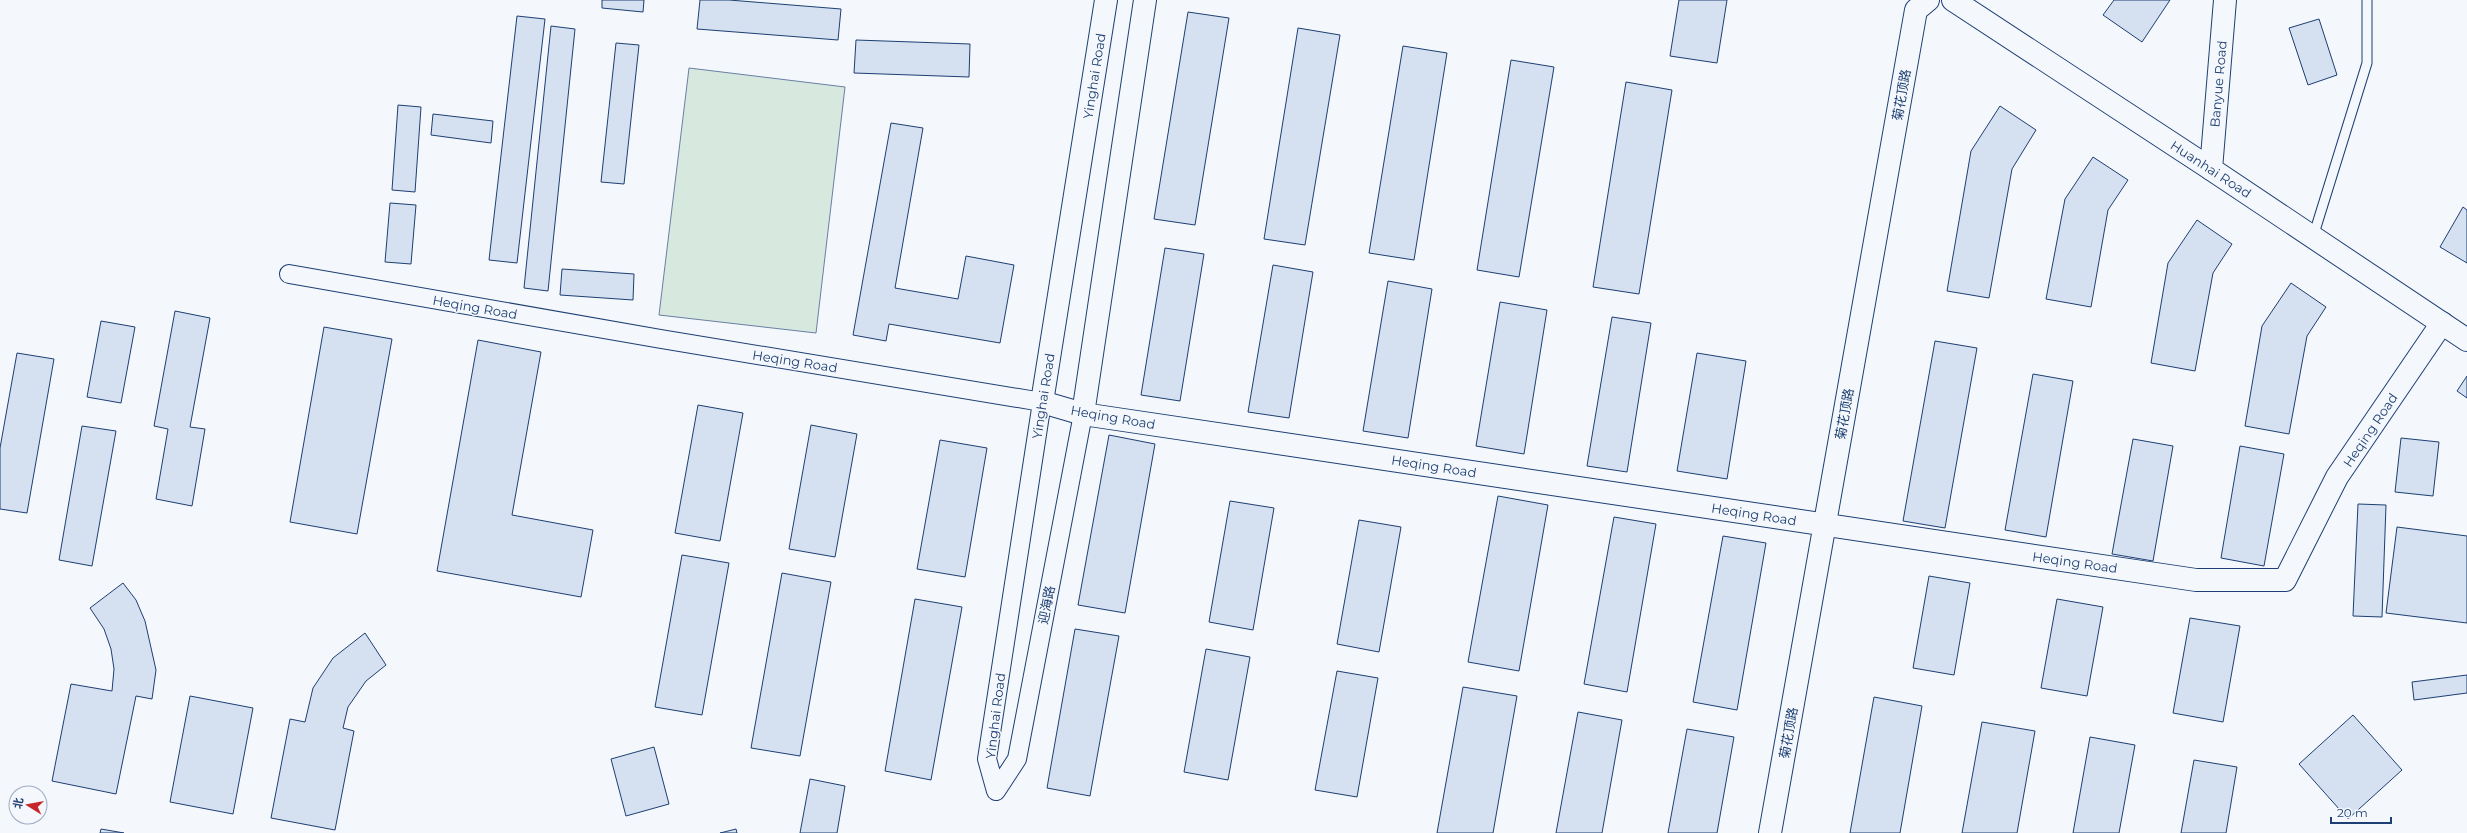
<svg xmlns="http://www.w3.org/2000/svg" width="2467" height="833" font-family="Montserrat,'Noto Sans SC',sans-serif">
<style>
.green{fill:#d7e8df;stroke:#687fa3}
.building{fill:#d5e0f0;stroke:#1d3f73}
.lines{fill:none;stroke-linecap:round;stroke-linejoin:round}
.lane-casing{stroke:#1d3f73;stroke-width:11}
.street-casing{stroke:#1d3f73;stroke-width:20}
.secondary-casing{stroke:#1d3f73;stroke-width:24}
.primary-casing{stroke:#1d3f73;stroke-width:24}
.lane{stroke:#f4f7fb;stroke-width:9}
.street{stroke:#f4f7fb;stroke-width:18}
.secondary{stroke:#f4f7fb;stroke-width:22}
.primary{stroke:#f4f7fb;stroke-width:22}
.labels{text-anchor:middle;stroke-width:3;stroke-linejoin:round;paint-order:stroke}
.street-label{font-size:13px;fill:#1d3f73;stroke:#f4f7fb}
</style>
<rect width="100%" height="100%" fill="#f4f7fb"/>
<path class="green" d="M689,68L845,87L816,333L659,315Z"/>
<path class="building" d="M602,0H644L643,12L602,8Z
M700,0H729L841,9L838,40L697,29Z
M1679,0H1727L1717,63L1670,56Z
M2114,0H2170L2142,42L2103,15Z
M1188,12L1229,18L1195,225L1154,219Z
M517,16L545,19L517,263L489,260Z
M2319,19L2337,75L2308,85L2289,28Z
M551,26L575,29L548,291L524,288Z
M1298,28L1340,35L1305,245L1264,239Z
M856,40L970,44L969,77L854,73Z
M616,43L639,45L624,184L601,182Z
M1403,46L1447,53L1414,260L1369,253Z
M1511,60L1554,67L1519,277L1477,270Z
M1626,82L1672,90L1639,294L1593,287Z
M398,105L421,107L415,192L392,190Z
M2000,106L2036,130L2012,169L1989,298L1947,291L1971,151Z
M433,114L493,121L491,143L431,135Z
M891,123L923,128L895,288L958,299L966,256L1014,265L1000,343L889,324L886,341L853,335Z
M2093,157L2128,180L2108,210L2091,307L2046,299L2065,199Z
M390,203L416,205L411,264L385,262Z
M2463,207L2467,210V263L2440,247Z
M2197,220L2232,244L2213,273L2195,371L2151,363L2168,263Z
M1165,248L1204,254L1180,401L1141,395Z
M1273,265L1313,272L1289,418L1248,412Z
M562,269L634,274L633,300L560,295Z
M1388,281L1432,289L1408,438L1363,431Z
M2291,283L2326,307L2307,336L2289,434L2245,426L2262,326Z
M1500,302L1547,310L1524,454L1476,446Z
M175,311L210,318L190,427L205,429L192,506L156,499L168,429L154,426Z
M1612,317L1651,323L1627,472L1587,466Z
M101,321L135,327L121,403L87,397Z
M324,327L392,339L357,534L290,522Z
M478,340L541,352L512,515L593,530L581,597L437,571Z
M1935,341L1977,348L1945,528L1903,521Z
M17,353L54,359L27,513L0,509V448Z
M1697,353L1746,361L1727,479L1677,471Z
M2033,374L2073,381L2046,537L2005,530Z
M2467,376V398L2457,391Z
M698,405L743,413L720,541L675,533Z
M811,425L857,434L835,557L789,549Z
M82,426L116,431L92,566L59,560Z
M1109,435L1155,444L1125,613L1078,605Z
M2401,438L2439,442L2433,496L2395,492Z
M2133,439L2173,446L2153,561L2112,554Z
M940,440L987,448L965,577L917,569Z
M2240,446L2284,454L2264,566L2221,558Z
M1498,496L1548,505L1519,671L1468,662Z
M1230,501L1274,508L1253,630L1209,622Z
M2358,504L2386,505L2382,617L2353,616Z
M1614,517L1656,524L1627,692L1584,684Z
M1359,520L1401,527L1379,652L1337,644Z
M2397,527L2467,536V623L2386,613Z
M1723,536L1766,543L1737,710L1693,702Z
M682,555L729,563L702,715L655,707Z
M782,573L831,582L800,756L751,748Z
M1929,576L1970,583L1954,675L1913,668Z
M123,583L136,600L145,621L156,670L152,699L136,696L116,794L52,781L71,684L112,691L114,669L111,649L104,629L90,608Z
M915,599L962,607L931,780L885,771Z
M2057,599L2103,607L2087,696L2041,688Z
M2190,618L2240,626L2223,722L2173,713Z
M1075,629L1119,636L1090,796L1047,788Z
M365,633L386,665L366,681L348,707L343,728L354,731L335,830L271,818L290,719L305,722L313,688L333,658Z
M1206,649L1250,657L1228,780L1184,772Z
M1337,671L1378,678L1357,797L1315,790Z
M2467,675V693L2414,700L2412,682Z
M1463,687L1517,696L1493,833H1437Z
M190,696L253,708L233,814L170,802Z
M1874,697L1922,706L1900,833H1850Z
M1578,712L1622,720L1602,833H1556Z
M2353,715L2402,770L2348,819L2299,764Z
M1982,722L2035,731L2017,833H1962Z
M1687,729L1734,737L1717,833H1668Z
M2090,737L2135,745L2119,833H2073Z
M654,747L669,804L626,816L611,759Z
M2194,760L2237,767L2226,833H2181Z
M810,779L845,786L837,833H800Z
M101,829L124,833H100Z
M736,829L737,833H720Z"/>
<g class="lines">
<g class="lane-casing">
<path id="lane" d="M2313,237L2367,63V0"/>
</g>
<g class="street-casing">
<path id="street" d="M289,274L661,339L1042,402L987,759L996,791
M996,791L1017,759L1083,414"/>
</g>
<g class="secondary-casing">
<path id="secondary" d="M1106,0L1042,402L1083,414L2196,580H2285L2337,477L2442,323
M1953,0L2211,169
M1083,414L1145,0
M1770,833L1916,10L1928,0"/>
</g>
<g class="primary-casing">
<path id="primary" d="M2225,0L2211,169L2467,340"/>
</g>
<use href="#lane" class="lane"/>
<use href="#street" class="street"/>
<use href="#secondary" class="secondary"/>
<use href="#primary" class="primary"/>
</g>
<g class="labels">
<g class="street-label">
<text transform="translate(1094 76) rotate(-81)" y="5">Yinghai Road</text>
<text transform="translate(2218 84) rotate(-85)" y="5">Banyue Road</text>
<text transform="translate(1901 95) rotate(-80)" y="5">菊花顶路</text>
<text transform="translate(2211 169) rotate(33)" y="5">Huanhai Road</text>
<text transform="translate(475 307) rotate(10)" y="5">Heqing Road</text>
<text transform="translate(795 361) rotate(9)" y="5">Heqing Road</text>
<text transform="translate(1043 396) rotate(-81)" y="5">Yinghai Road</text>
<text transform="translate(1844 414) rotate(-80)" y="5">菊花顶路</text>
<text transform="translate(1113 417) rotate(10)" y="5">Heqing Road</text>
<text transform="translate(2370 430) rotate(-56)" y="5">Heqing Road</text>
<text transform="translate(1434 466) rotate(9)" y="5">Heqing Road</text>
<text transform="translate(1754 514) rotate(9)" y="5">Heqing Road</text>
<text transform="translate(2075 562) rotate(8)" y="5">Heqing Road</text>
<text transform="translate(1046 605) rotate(-79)" y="5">迎海路</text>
<text transform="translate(995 716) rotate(-83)" y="5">Yinghai Road</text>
<text transform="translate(1788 733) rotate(-80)" y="5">菊花顶路</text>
</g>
</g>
<g transform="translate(28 805) rotate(281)"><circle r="19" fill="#f4f7fb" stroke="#9eadc5"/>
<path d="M0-3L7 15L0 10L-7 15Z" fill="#c62828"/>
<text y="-6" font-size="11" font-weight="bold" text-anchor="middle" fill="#1d3f73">北</text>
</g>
<path d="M2331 817v6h60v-6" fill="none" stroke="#1d3f73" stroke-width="2"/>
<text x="2337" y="817" font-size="12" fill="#1d3f73" stroke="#f4f7fb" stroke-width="3" paint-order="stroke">20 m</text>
</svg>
